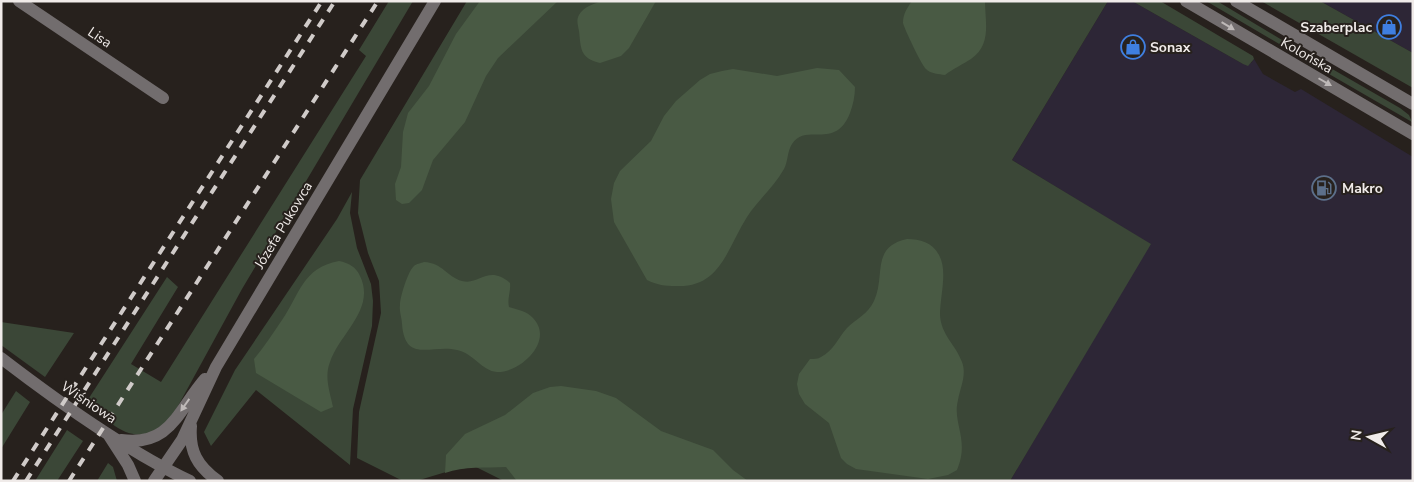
<svg xmlns="http://www.w3.org/2000/svg" width="1414" height="482" font-family="'Nunito Sans',sans-serif">
<style>
.commercial{fill:#2d2636}
.green{fill:#3b4737}
.forest{fill:#495a44}
.lines{fill:none;stroke-linecap:round;stroke-linejoin:round}
.minor{stroke:#726d6e;stroke-width:12}
.rail{stroke:#d0cbc9;stroke-width:4;stroke-dasharray:9 9;stroke-linecap:butt}
.oneway{fill:#beb9b8}
.labels{text-anchor:middle;stroke-width:4;stroke-linejoin:round;paint-order:stroke}
.poi-label{font-size:14px;font-weight:bold;fill:#f0ebe9;stroke:#27211d;text-anchor:start}
.street-label{font-size:14px;fill:#f0ebe9;stroke:#27211d}
</style>
<rect width="100%" height="100%" fill="#27211d"/>
<path class="commercial" d="M1108,1H1132L1243,64L1251,63L1254,59L1263,74L1295,92L1301,89L1413,157V481H1010L1150,244L1012,160Z
M1320,1H1413V53Z"/>
<path class="green" d="M389,1H413L242,289L172,417C141,452 110,429 89,398L167,277L178,287L131,364L161,382L366,56L359,50Z
M467,1H1108L1012,160L1151,244L1010,481H504L476,467L456,469L416,481H403L357,458L359,412L381,313L379,281L368,253L358,213L360,180Z
M1132,1H1160L1253,56L1254,59L1248,66L1243,64Z
M1206,1H1217L1292,46L1286,48Z
M1261,1H1320L1413,53V88Z
M1310,60L1320,62L1400,108L1409,115L1412,122L1310,63Z
M352,192L350,213L357,248L371,284L373,301L372,326L353,409L350,465L256,390L211,446L204,432L235,370L337,219Z
M1,322L74,333L45,377L1,345Z
M16,391L30,402L1,449V415Z
M67,430L83,441L57,481H35Z
M108,463L113,467L117,481H97Z"/>
<path class="forest" d="M480,1H558L498,58L486,76L465,122L433,160L422,190L409,203L402,204L396,200L395,184L401,167L403,132L408,113L429,86L456,34Z
M603,1H656L629,48L621,56L600,63C580,58 581,49 579,31C578,25 576,20 579,15C583,7 595,3 603,1Z
M912,1H985C985,22 992,44 971,59C962,65 954,68 945,75C939,74 931,74 926,69C922,66 904,28 903,23C903,14 907,8 912,1Z
M817,68L839,70L855,87C855,96 853,105 850,113C835,151 806,122 792,144C787,152 788,162 784,169C774,187 758,200 747,217C727,248 721,288 676,286C665,286 657,285 647,280L614,222L611,199L614,183L620,171L651,141L664,116L676,101L700,80L710,74L722,71L733,69L777,76Z
M907,239C920,239 932,242 939,255C948,271 940,296 940,315C941,335 956,345 962,362C967,375 960,388 958,400C952,424 970,439 957,470L948,475L928,479L856,469L847,464L841,458L829,423L805,404L799,394L797,384L799,374L810,359C814,359 818,359 821,357C834,350 838,338 847,328C856,319 868,314 874,301C886,276 870,247 907,239Z
M339,261C349,263 356,267 360,276C376,309 340,333 330,362C324,377 330,392 333,407L321,412L256,373L254,359C264,347 273,333 282,320C300,294 302,268 339,261Z
M424,262C443,263 447,277 462,281C479,286 488,264 510,283C511,292 507,298 509,307C518,310 527,311 533,318C555,341 520,373 497,372C482,371 473,353 457,350C432,344 405,364 402,324C402,318 399,312 400,305C400,297 408,271 414,266C416,264 421,263 424,262Z
M561,386L596,391L616,398L661,431L713,450L733,470L748,481H517L506,467C485,468 465,466 445,473L446,455L465,434L505,415L533,393L550,387Z"/>
<g class="lines">
<path class="minor" d="M19,1L163,98
M1186,1L1413,134
M1236,1L1413,104
M1,358C57,401 127,451 190,481
M191,426C189,451 197,466 218,481
M108,434L128,465L135,481
M121,440C171,447 178,410 205,379
M154,481L182,440L216,367L435,1"/>
<path class="rail" d="M13,481L322,1
M26,481L335,1
M69,481L378,1"/>
</g>
<defs><path id="oneway-solid" d="M-6-.8H1V-3.2L6.5 0L1 3.2V.8H-6Z" transform="scale(1.25)"/></defs>
<g class="oneway">
<use href="#oneway-solid" transform="translate(1228 26) rotate(31)"/>
<use href="#oneway-solid" transform="translate(1325 82) rotate(30)"/>
<use href="#oneway-solid" transform="translate(185 405) rotate(125)"/>
</g>
<defs>
<g id="shop-ring" transform="scale(1.25)"><circle r="9.5" fill="#27211d" stroke="#3f7fe0" stroke-width="1.5"/><path d="M-5-2.5h2.3a2.7 3.5 0 0 1 5.4 0H5L5.5 6h-11ZM-1.5-2.5h3a1.5 2.3 0 0 0-3 0Z" fill="#3f7fe0"/></g>
<g id="fuel-ring" transform="scale(1.25)"><circle r="9.5" fill="#27211d" stroke="#5c6f8a" stroke-width="1.5"/><path d="M-5.5-6h7V0h2V4h1.3V-2.5L3-4.5l.8-.8L6-3V5H2.5V1h-1V6h-7ZM-4.2-4.7v3.2H.2V-4.7Z" fill="#5c6f8a"/></g>
</defs>
<g fill-rule="evenodd">
<use href="#shop-ring" x="1389" y="27"/>
<use href="#shop-ring" x="1133" y="47"/>
<use href="#fuel-ring" x="1324" y="188"/>
</g>
<g class="labels">
<g class="poi-label">
<text x="1372" y="32" text-anchor="end">Szaberplac</text>
<text x="1150" y="52">Sonax</text>
<text x="1342" y="193">Makro</text>
</g>
<g class="street-label">
<text transform="translate(100 37) rotate(34)" y="5">Lisa</text>
<text transform="translate(1307 55) rotate(30)" y="5">Kolońska</text>
<text transform="translate(283 225) rotate(-59)" y="5">Józefa Pukowca</text>
<text transform="translate(89 402) rotate(34)" y="5">Wiśniowa</text>
</g>
</g>
<rect width="1414" height="482" fill="none" stroke="#f0ebe9" stroke-width="5"/>
<g transform="translate(1369 437) rotate(278)" stroke="#27211d" stroke-width="4" paint-order="stroke">
<path d="M0-4L9 19L0 12L-9 19Z" fill="#f0ebe9"/>
<text y="-8" font-size="14" font-weight="bold" text-anchor="middle" fill="#f0ebe9">N</text>
</g>
</svg>
